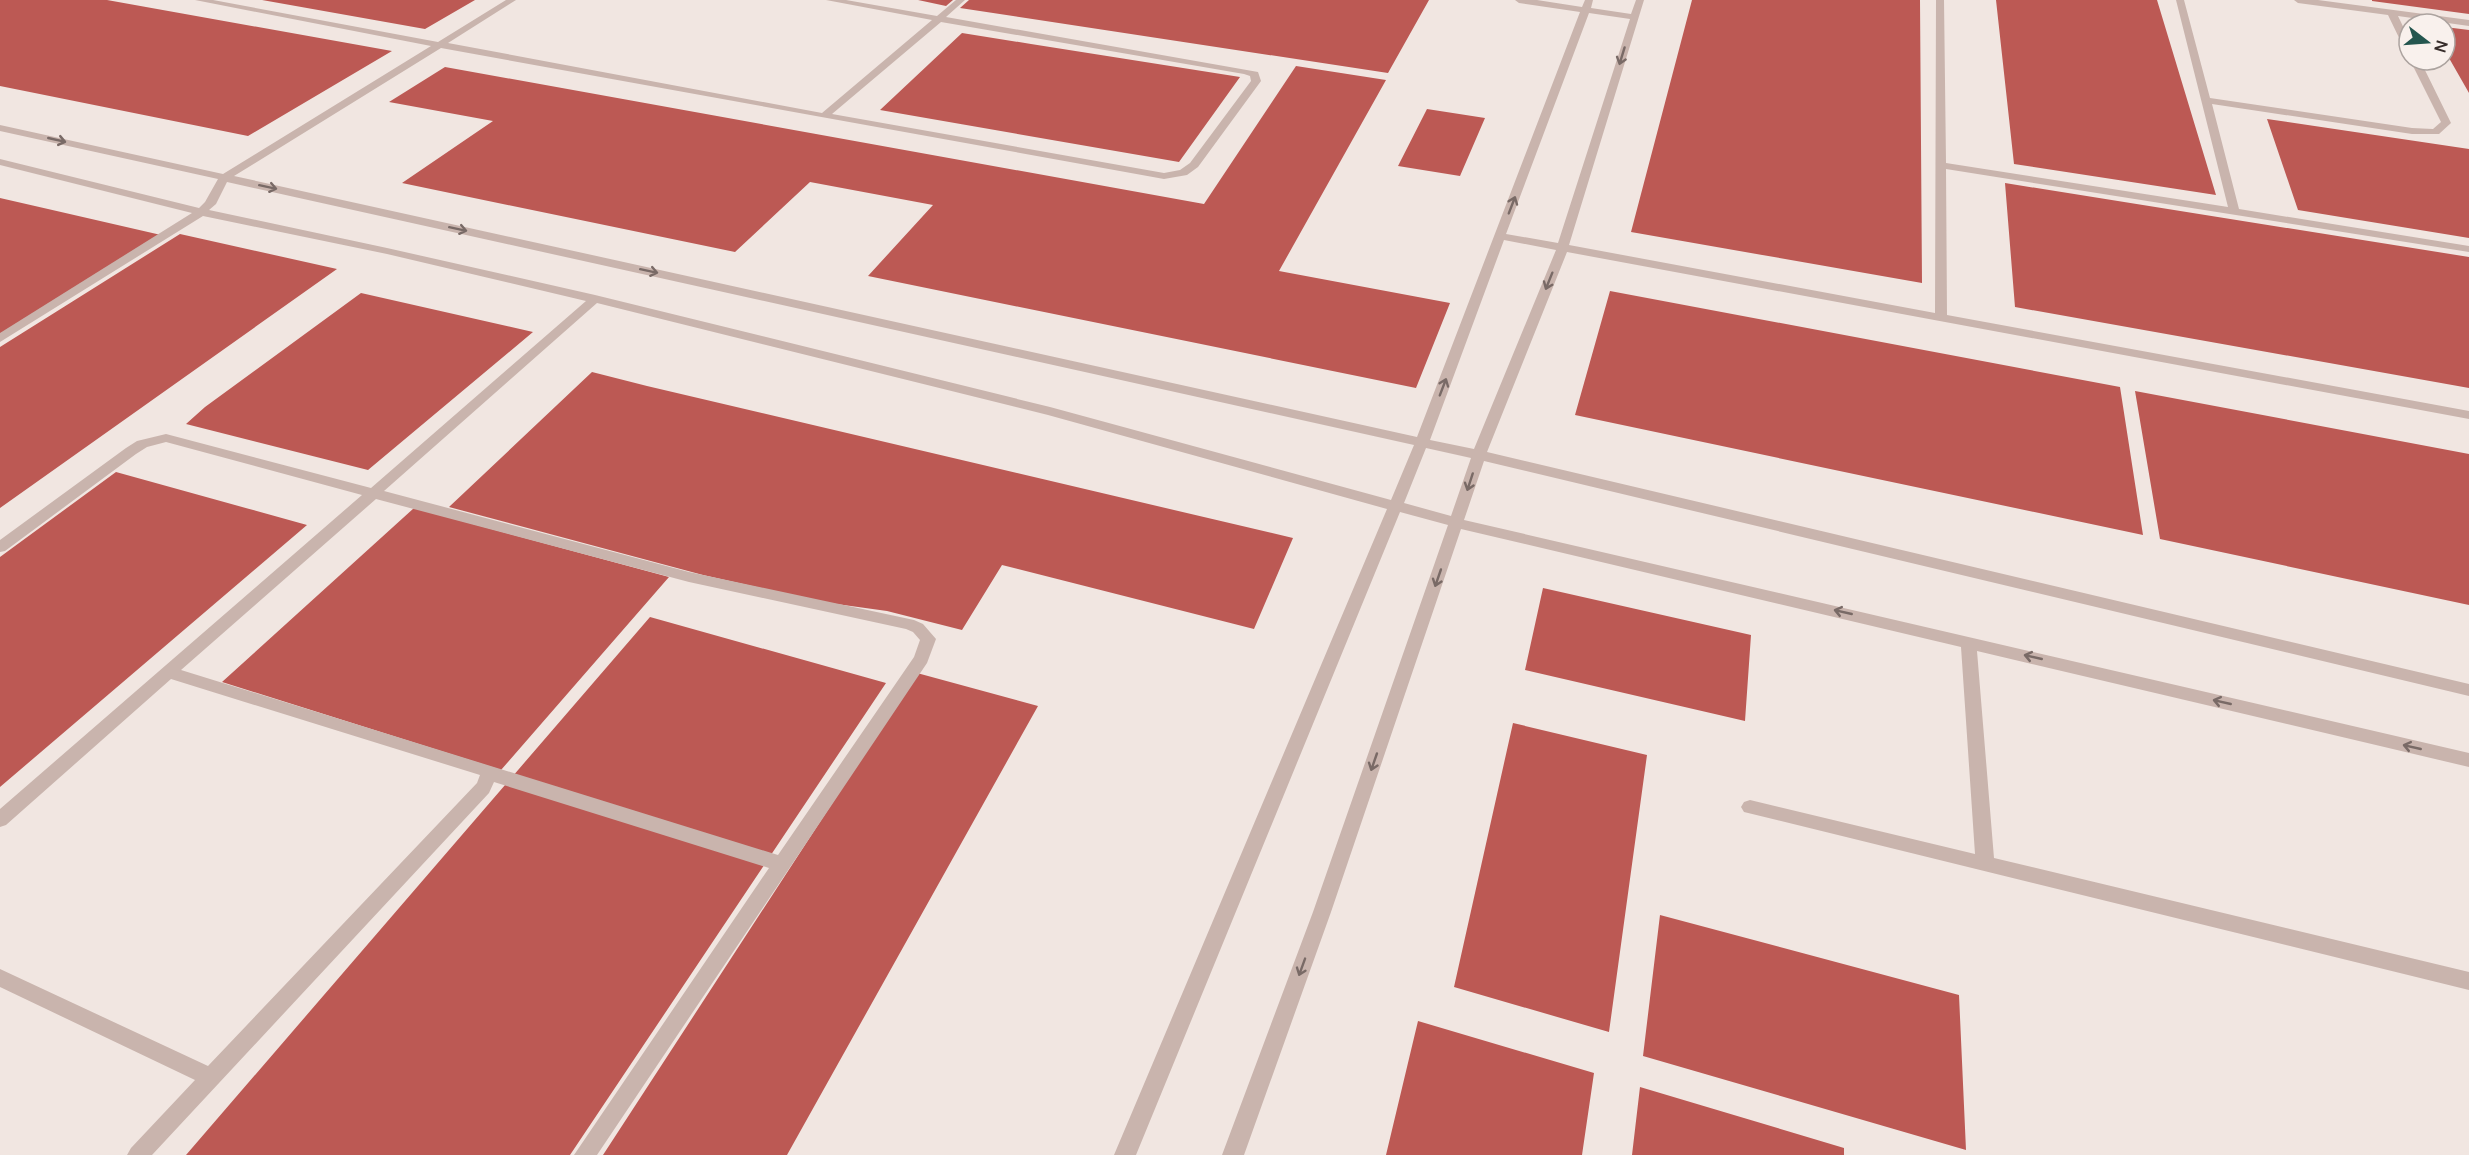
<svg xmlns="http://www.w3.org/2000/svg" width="2469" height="1155" font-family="Manrope,sans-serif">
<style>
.building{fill:#bc5954}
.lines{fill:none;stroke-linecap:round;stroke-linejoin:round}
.minor{fill:#c9b4ad;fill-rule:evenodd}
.oneway{stroke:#796a66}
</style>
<rect width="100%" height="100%" fill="#f1e6e1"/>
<path class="building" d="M0,0H107L392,51L248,136L0,86Z
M262,0H475L425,29Z
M918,0H953L946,6Z
M969,0H1429L1388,73L960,8Z
M1692,0H1920L1922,283L1631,232Z
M1996,0H2157L2216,195L2014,164Z
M2372,0H2469V14L2372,1Z
M2445,27L2469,30V93L2445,51Z
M962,33L1031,44L1240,77L1179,162L880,110Z
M1296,66L1386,80L1279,271L1450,303L1416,388L868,276L933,205L810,182L735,252L402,183L493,121L389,102L445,67L1204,204Z
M1427,109L1485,118L1460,176L1398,166Z
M2267,119L2469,149V238L2298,210Z
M2005,183L2469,257V388L2015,307Z
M0,198L48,209L161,235L0,334Z
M180,234L337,269L0,508V347Z
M1610,291L2120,387L2143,535L1575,415Z
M361,293L533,332L368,470L186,424L205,407Z
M592,372L647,386L1293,538L1254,629L1002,565L962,630L887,611L822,602L703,575L449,507Z
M2135,391L2469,454V605L2160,539Z
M116,472L307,525L0,787V557Z
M414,508L669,577L501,770L222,682Z
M1543,588L1751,635L1745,721L1525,670Z
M650,617L886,683L570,1155H186Z
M917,673L1038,706L787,1155H603Z
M1513,723L1647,755L1609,1032L1454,987Z
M1660,915L1959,995L1966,1150L1643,1056Z
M1418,1021L1594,1073L1582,1155H1386Z
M1640,1087L1844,1148V1155H1632Z"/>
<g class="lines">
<path class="minor" d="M195,0H213L438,42L506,0H516L448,43L822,113L932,20L826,0H846L937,16L956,0H965L946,17L1258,72L1261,81L1198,167L1187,175L1164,179L441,48L234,176L1417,437L1580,12L1519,3L1515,0H1537L1582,7L1585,0H1593L1591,8L1631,14L1636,0H1644L1569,245L1935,313L1936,0H1944L1946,163L2228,207L2176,0H2184L2210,98L2412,128L2433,129L2441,122L2410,60H2420L2451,123L2439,134H2412L2212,104L2239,209L2469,246V252L1946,169L1947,315L2469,411V419L1567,252L1487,452L2469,684V696L1484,461L1464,520L2469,753V767L1977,651L1994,858L2469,972V990L1744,812L1741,807L1744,802L1750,800L1975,854L1961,647L1461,529L1331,912L1244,1155H1222L1313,912L1448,525L1400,512L1136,1155H1114L1387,509L1048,415L597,303L384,491L689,572L914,620L923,624L936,639L927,663L597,1155H574L769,868L494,782L489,793L152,1155H127L131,1148L195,1080L0,987V969L208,1066L477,783L480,775L171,679L6,825L0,827V809L362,495L166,442L147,447L136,454L5,551L0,552V540L126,448L137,441L166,434L371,488L586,301L387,254L203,216L0,342V333L192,213L0,165V159L199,208L205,202L218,179L0,131V125L223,174L431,46ZM1589,13L1630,19L1558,243L1506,234ZM941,22L1244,74L1250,76L1251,81L1190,163L1180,170L1164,173L832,114ZM227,182L1414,445L1391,500L1050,407L595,295L387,248L209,210L216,204ZM1504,240L1556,250L1474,449L1430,440ZM1426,448L1471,458L1451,516L1404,503ZM376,499L689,582L906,629L913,632L920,640L914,657L778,855L181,670Z
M2294,0H2318L2469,20V26L2398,16L2409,39V51L2404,48L2388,15L2298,3Z"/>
</g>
<defs><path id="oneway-shaft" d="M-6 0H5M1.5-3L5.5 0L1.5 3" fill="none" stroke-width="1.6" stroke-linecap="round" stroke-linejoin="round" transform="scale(1.5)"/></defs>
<g class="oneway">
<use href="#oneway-shaft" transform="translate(1622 56) rotate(107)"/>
<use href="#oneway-shaft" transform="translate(57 140) rotate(13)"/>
<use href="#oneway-shaft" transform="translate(268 187) rotate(12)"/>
<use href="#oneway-shaft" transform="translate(1512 205) rotate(-69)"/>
<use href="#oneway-shaft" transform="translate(458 229) rotate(12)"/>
<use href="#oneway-shaft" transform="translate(649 271) rotate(12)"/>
<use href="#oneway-shaft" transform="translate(1549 281) rotate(112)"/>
<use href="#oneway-shaft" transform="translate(1443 387) rotate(-69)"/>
<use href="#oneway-shaft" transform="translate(1470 482) rotate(108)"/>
<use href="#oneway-shaft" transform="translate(1438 578) rotate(109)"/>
<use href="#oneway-shaft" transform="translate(1843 612) rotate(-167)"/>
<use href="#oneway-shaft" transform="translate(2033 657) rotate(-167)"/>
<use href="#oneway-shaft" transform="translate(2222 702) rotate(-167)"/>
<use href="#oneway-shaft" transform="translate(2412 747) rotate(-167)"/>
<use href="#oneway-shaft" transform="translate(1374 762) rotate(109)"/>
<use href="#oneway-shaft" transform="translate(1302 967) rotate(110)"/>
</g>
<g transform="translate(2427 42) rotate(107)"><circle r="28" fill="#f9f1ed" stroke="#aca39f" stroke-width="1.5"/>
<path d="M0-4.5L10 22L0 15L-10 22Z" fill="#24564f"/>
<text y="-9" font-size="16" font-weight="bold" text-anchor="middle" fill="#382d2b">N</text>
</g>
</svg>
